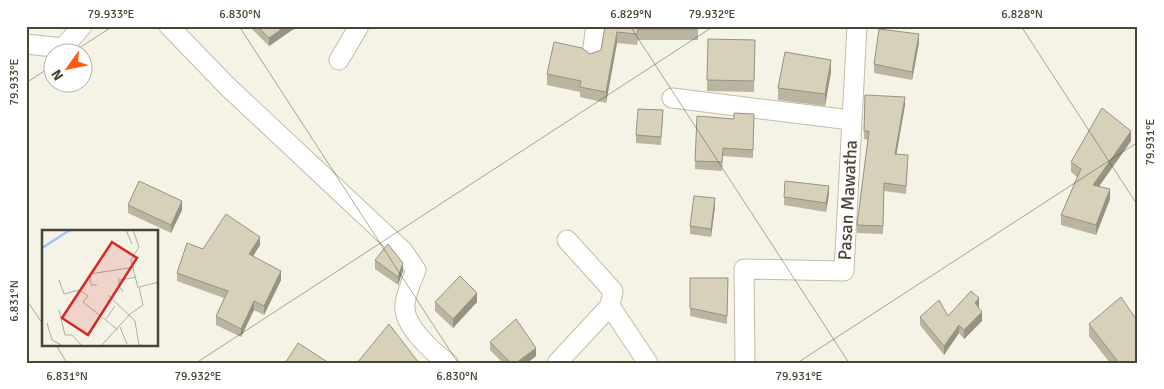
<svg xmlns="http://www.w3.org/2000/svg" width="1164" height="389" font-family="Signika,sans-serif">
<style>
.lines{fill:none;stroke-linecap:round;stroke-linejoin:round}
.minor-casing{stroke:#c2bda8;stroke-width:21}
.minor{stroke:#fff;stroke-width:19}
.wall{fill:#bab4a0}
.shaded-wall{fill:#979282}
.building{fill:#d8d1ba;stroke:#979282}
.ticks{fill:none;stroke:#494435;stroke-width:1;stroke-opacity:0.45}
.labels{text-anchor:middle;stroke-width:4.5;stroke-linejoin:round;paint-order:stroke}
.street-label{font-size:18px;fill:#494435;stroke:#fff}
.inset-river{fill:none;stroke:#9cc5f9;stroke-width:2.5}
.inset-road{fill:none;stroke:#b0ad9f;stroke-width:1}
.view{fill:#d62828;fill-opacity:0.15;stroke:#d62828;stroke-width:2.5}
.inset-edge{fill:none;stroke:#494435;stroke-width:2.5}
.neatline{fill:none;stroke:#494435;stroke-width:2}
.ticks-label{font-size:12px;text-anchor:middle;fill:#494435}
</style>
<rect width="100%" height="100%" fill="#f5f3e6"/>
<g class="lines">
<g class="minor-casing">
<g id="minor">
<path d="M169,26L227,86L403,251L416,270C412,280 406,293 405,304C402,325 433,352 448,363"/>
<path d="M26,44L63,48L82,26"/>
<path d="M592,54L596,26"/>
<path d="M339,60L359,26"/>
<path d="M672,98L851,120"/>
<path d="M610,306L648,363"/>
<path d="M557,363L610,306L613,291L567,240"/>
<path id="s1" d="M745,363L744,269L844,271L857,26"/>
</g>
</g>
<use href="#minor" class="minor"/>
</g>
<path class="wall" d="M250,26H298L269,46L250,27Z
M605,26H698V40H638L637,45L617,43L606,103L580,97V92L547,85V74L601,50Z
M708,39L755,40L754,92L707,91Z
M919,43L912,80L874,73V64Z
M831,72L825,106L778,100V88Z
M865,95L905,105L896,154L908,164L906,194L884,191L883,234L857,233V225L868,140L864,139Z
M754,114L753,158L723,156L722,171L695,169V161L734,119Z
M663,118L661,145L636,143V135Z
M1131,141L1099,186L1110,199L1096,235L1061,225V215L1077,177L1071,172V162Z
M829,194L826,212L784,205V197Z
M128,205L182,210L171,233L128,213Z
M715,207L711,237L690,234V226Z
M260,245L253,256L281,280L264,315L254,310L241,337L216,325V316L224,298L177,281V273L203,249Z
M375,260L403,271L398,285L375,269Z
M690,278H728L727,324L690,316Z
M435,302H477L453,328L435,311Z
M979,306L978,307L982,321L964,339L959,333L944,355L920,325V317L948,316Z
M1089,324L1138,363H1110L1089,336Z
M490,342L536,356L527,363H503L490,350Z"/>
<path class="shaded-wall" d="M286,26H298L269,46V38Z
M617,32V43L606,103V92Z
M919,34V43L912,80V72Z
M831,60V72L825,106V94Z
M905,97V105L895,163V154Z
M1131,131V141L1093,195V185Z
M829,186V194L826,212V203Z
M1110,189V199L1096,235V225Z
M715,198V207L711,237V229Z
M182,201V210L171,233V225Z
M260,237V245L249,263V254Z
M403,263V271L398,285V277Z
M281,271V280L264,315V306Z
M477,293V302L453,328V319Z
M979,298V306L975,312V303Z
M254,301V310L241,337V329Z
M982,312V321L964,339V330Z
M959,325V333L944,355V346Z
M536,348V356L527,363H516Z"/>
<path class="building" d="M257,26H286L269,38Z
M605,26H698V29H638L637,34L617,32L606,92L580,87L581,81L547,74L554,42L582,48L590,54L601,50Z
M879,29L919,34L912,72L874,64Z
M708,39L755,40L754,81L707,80Z
M785,52L831,60L825,94L778,88Z
M865,95L905,97L895,154L908,155L906,186L884,183L883,226L857,225L869,131H864Z
M1102,108L1131,131L1093,185L1110,189L1096,225L1061,215L1081,169L1071,162Z
M638,109L663,110L661,137L636,135Z
M734,113L754,114L753,150L723,148L722,162L695,161L697,116L734,119Z
M139,181L182,201L171,225L128,205Z
M785,181L829,186L826,203L784,197Z
M694,196L715,198L711,229L690,226Z
M226,214L260,237L249,254L281,271L264,306L254,301L241,329L216,316L228,291L177,273L187,243L203,249Z
M388,244L403,263L398,277L375,260Z
M460,276L477,293L453,319L435,302Z
M690,278H728L727,316L690,308Z
M971,291L979,298L975,303L982,312L964,330L959,325L944,346L920,317L939,300L948,316Z
M1121,297L1138,322V363H1119L1089,324Z
M516,319L536,348L516,363H511L490,342Z
M389,324L419,363H357Z
M298,343L329,363H287L286,362Z"/>
<path class="ticks" d="M239,26L458,363M630,26L849,363M1021,26L1138,206M73,52L113,26M26,83L52,66M26,299L44,326M56,345L67,363M196,363L714,26M797,363L1138,142"/>
<g class="labels">
<g class="street-label">
<text dy="6" stroke="none"><textPath href="#s1" startOffset="265">Pasan Mawatha</textPath></text>
</g>
</g>
<g transform="translate(42 230)">
<rect width="116" height="116" fill="#f5f3e6"/>
<path class="inset-river" d="M0,18L28,0"/>
<path class="inset-road" d="M84,0L90,14M91,0L97,17L89,30L96,58M77,48V56L81,62M17,50L22,64L37,60L46,66L41,72L76,100M78,50L94,47M55,55H49L48,44L92,37M66,65L93,91L97,115L106,116M17,80L23,105H30L40,116M64,89L73,76M5,93L10,110L21,116M78,97L85,114M59,116L88,84L101,75L97,57L117,52"/>
<path class="view" d="M70,12L95,28L46,105L20,88Z"/>
<rect width="116" height="116" class="inset-edge"/>
</g>
<rect width="1164" height="389" fill="none" stroke="#ffffff" stroke-width="55"/>
<g transform="translate(68 68) rotate(237)"><circle r="24" fill="#ffffff" stroke="#b6b4ae"/>
<path d="M0-4L9 19L0 12L-9 19Z" fill="#ff5914"/>
<text y="-8" font-size="14" font-weight="bold" text-anchor="middle" fill="#494435">N</text>
</g>
<rect x="28" y="28" width="1108" height="334" class="neatline"/>
<g class="ticks-label">
<text x="111" y="18">79.933°E</text>
<text x="240" y="18">6.830°N</text>
<text x="631" y="18">6.829°N</text>
<text x="712" y="18">79.932°E</text>
<text x="1022" y="18">6.828°N</text>
<text transform="translate(14 82) rotate(-90)" y="4">79.933°E</text>
<text transform="translate(1150 142) rotate(-90)" y="4">79.931°E</text>
<text transform="translate(14 301) rotate(-90)" y="4">6.831°N</text>
<text x="67" y="380">6.831°N</text>
<text x="198" y="380">79.932°E</text>
<text x="457" y="380">6.830°N</text>
<text x="799" y="380">79.931°E</text>
</g>
</svg>
